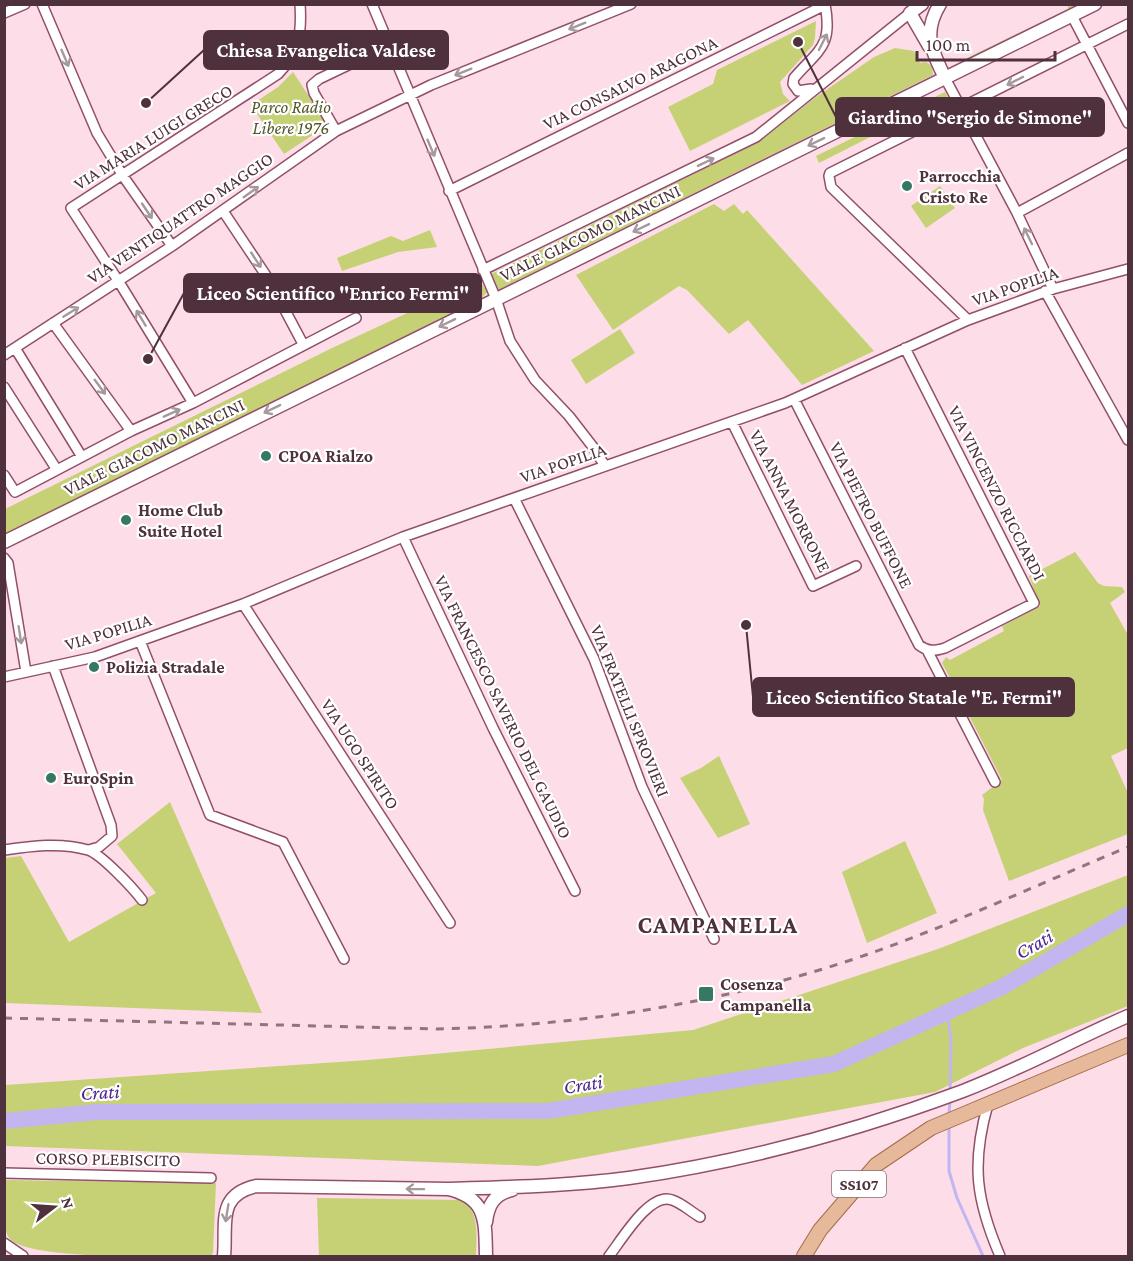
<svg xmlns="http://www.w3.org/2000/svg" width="1133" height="1261" font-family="'Crimson Pro',serif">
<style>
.green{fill:#c6d175}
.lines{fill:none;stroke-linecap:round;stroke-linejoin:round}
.stream{stroke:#c2b5f0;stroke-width:3}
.river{stroke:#c2b5f0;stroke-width:16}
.street-casing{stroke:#924f6b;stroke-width:12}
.secondary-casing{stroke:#924f6b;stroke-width:15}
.primary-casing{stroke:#a56b4d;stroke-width:16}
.street{stroke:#fff;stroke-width:9}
.secondary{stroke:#fff;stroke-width:12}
.primary{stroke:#e5b99a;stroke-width:14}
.rail{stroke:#92747f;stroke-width:3;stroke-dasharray:8 8;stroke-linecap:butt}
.oneway{stroke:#a7989e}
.poi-dot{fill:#367766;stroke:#fff;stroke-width:2}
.labels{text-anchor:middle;stroke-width:4.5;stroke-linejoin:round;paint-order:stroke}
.shield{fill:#fff;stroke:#846f77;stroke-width:1.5}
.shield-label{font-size:16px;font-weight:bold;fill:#4f313d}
.street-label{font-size:18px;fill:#4f313d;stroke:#fff}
.park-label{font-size:18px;font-style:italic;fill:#535829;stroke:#fff}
.poi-label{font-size:18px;font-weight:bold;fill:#4f313d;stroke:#fff;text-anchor:start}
.water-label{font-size:20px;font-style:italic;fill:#4e2493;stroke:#fff}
.district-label{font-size:24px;font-weight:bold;letter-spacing:1.5px;fill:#4f313d;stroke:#fff}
.leader{fill:none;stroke:#4f313d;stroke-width:2}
.callout-dot{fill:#4f313d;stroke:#fff;stroke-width:2}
.callout{fill:#4f313d;stroke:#4f313d;stroke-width:2}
.callout-label{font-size:20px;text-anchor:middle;font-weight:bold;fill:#fff}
</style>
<rect width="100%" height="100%" fill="#fddde8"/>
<path class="green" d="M1068,5H1086L968,62L967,58L1068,9Z
M816,21L815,38L813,45L780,82L783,94L790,101L690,151L668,107L713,84L717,70Z
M895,48L914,51L920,63L926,62L932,66L933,75L498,290L491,274L757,143L816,97L874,57Z
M293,72L328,125L284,154L251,105L278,87Z
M945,92L948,98L899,123L896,116Z
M891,119L894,125L819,163L816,156Z
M940,186L955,208L926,228L911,206Z
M714,204L724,211L734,204L743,214L747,210L874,351L802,385L748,320L729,334L687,290L679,286L613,330L576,275Z
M430,230L437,247L398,252L342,271L337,258L391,236L403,241Z
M476,281L481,282L487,292L476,305L5,536V509L330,349Z
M620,329L635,353L586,384L571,360Z
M1075,552L1098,583L1104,586L1122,587L1125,592L1110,603L1128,635V748L1111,756L1128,793V834L1009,881L983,810L984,799L982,795L1002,780L942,663L946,657L950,660L1004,631L1002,626L1040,606L1029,576Z
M719,756L750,824L718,838L680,778L701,768Z
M170,802L262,1013L5,1003V858L21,856L69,942L156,893L117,844Z
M905,841L937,913L867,943L842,872Z
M1128,875V1006L1023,1048L935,1092L538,1166L5,1146V1085L368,1060L693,1030L938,949Z
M4,1180L216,1183L213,1253L211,1256C175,1256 31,1261 10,1239C0,1227 4,1195 4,1180Z
M317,1198L460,1200C481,1209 476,1237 476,1256H319Z"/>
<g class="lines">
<path class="stream" d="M947,1012L951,1039L950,1093
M949,1114L950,1100
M949,1124V1171L957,1198L983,1256"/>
<path class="river" d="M4,1121L97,1112L548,1111L834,1064L1002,987L1128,914"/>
<g class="street-casing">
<path id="street" d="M42,4L97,133L123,176L172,246
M372,4L496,299L510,341L535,380L569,416L593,447L605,466
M4,13L25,4
M1072,16L1128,123
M945,78L1017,213L1053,289
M811,89L798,91L793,84L794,78C819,49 833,47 825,4
M336,131L314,93L312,85L319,79L388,46
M449,191L825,5
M223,211L269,280L303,344
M1017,213L1128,153
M483,270L756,137L910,13
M1045,291L1128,440
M968,320L831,187L829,176L830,173L1128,24
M53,323L131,431
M15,348L82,457
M4,355L172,246L336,131L431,85L631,4
M4,387L57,470
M794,399L919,645C928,652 935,651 945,648L1034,603L905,348
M193,403L119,282L71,208L278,74C299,52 302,34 300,4
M732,422L813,586L856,566
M4,475L15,492L131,431L193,403L356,318
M514,498L594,659L642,787L714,939
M403,537L493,728L575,891
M4,558L8,563L26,672
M243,604L450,923
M140,641L210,815L283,842L344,959
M927,650L995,782
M53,666L111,825L112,836L99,847L89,850
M4,677L95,657L243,604L403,537L785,403L968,320L1053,289L1128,269
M4,850C31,846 61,842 88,850C101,854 133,888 142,900
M988,1104C971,1164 976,1200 1000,1256
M4,1173L211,1178
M4,1243L23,1256
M609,1256C621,1241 650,1191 672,1200C682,1203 691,1212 700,1217"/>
</g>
<g class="secondary-casing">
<path id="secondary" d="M922,4L910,13L929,46
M940,4C922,33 932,51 945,78
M4,542L1095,4
M448,1189C509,1187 569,1186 629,1178C742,1162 856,1131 963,1091C1020,1069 1073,1040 1128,1016
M486,1222C488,1205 494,1194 512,1190
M224,1256C227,1224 216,1195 256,1186L448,1189C488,1198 485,1222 486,1256"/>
</g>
<g class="primary-casing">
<path id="primary" d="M804,1256L820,1230L876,1165L931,1128L1128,1045"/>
</g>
<use href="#street" class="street"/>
<use href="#secondary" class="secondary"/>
<use href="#primary" class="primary"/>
<path class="rail" d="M4,1018L437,1029C577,1026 718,1004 851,960C946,928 1036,885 1128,847"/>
</g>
<defs><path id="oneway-shaft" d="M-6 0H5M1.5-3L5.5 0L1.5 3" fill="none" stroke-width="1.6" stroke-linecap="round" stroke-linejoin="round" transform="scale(1.5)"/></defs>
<g class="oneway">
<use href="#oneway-shaft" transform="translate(577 26) rotate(158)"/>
<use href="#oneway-shaft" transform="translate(823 42) rotate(-63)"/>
<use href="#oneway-shaft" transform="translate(65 58) rotate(67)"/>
<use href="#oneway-shaft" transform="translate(463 72) rotate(158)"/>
<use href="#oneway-shaft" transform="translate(1015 81) rotate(153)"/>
<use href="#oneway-shaft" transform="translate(816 142) rotate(154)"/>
<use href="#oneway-shaft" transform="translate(431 148) rotate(67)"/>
<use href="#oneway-shaft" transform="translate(706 162) rotate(-26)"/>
<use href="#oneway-shaft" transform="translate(251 192) rotate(-35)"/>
<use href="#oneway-shaft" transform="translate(147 211) rotate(56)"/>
<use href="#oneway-shaft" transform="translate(641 228) rotate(154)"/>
<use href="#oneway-shaft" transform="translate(1028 236) rotate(-116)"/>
<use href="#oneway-shaft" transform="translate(256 260) rotate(57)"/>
<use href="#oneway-shaft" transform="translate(71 312) rotate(-32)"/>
<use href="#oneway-shaft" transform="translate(141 318) rotate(-121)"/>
<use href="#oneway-shaft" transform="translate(447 323) rotate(154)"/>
<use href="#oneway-shaft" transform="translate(100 387) rotate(54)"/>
<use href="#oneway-shaft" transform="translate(272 409) rotate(154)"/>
<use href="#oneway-shaft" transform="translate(172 413) rotate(-24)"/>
<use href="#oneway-shaft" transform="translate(20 635) rotate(81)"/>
<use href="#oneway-shaft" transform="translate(415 1189) rotate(-179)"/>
<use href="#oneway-shaft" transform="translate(227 1213) rotate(99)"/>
</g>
<g class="poi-dot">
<circle cx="907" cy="186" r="6"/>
<circle cx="266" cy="456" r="6"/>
<circle cx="126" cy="520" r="6"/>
<circle cx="94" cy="667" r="6"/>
<circle cx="51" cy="778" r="6"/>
<rect x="698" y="986" width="16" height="16" rx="3"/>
</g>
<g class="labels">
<rect class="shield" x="832" y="1171" width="54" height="26" rx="4.5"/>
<g class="shield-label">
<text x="859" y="1190">SS107</text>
</g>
<g class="street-label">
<text transform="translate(630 83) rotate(-26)" y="6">VIA CONSALVO ARAGONA</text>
<text transform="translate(153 137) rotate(-32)" y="6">VIA MARIA LUIGI GRECO</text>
<text transform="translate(180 218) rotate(-34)" y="6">VIA VENTIQUATTRO MAGGIO</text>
<text transform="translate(590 233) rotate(-26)" y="6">VIALE GIACOMO MANCINI</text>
<text transform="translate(1015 286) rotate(-19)" y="6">VIA POPILIA</text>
<text transform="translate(154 447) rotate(-26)" y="6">VIALE GIACOMO MANCINI</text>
<text transform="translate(563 463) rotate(-19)" y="6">VIA POPILIA</text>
<text transform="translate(997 493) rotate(63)" y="6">VIA VINCENZO RICCIARDI</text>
<text transform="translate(790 501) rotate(63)" y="6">VIA ANNA MORRONE</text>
<text transform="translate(871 515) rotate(63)" y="6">VIA PIETRO BUFFONE</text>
<text transform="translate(108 632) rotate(-17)" y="6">VIA POPILIA</text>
<text transform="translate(503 707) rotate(64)" y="6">VIA FRANCESCO SAVERIO DEL GAUDIO</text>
<text transform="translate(630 711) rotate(68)" y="6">VIA FRATELLI SPROVIERI</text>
<text transform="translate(360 754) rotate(57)" y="6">VIA UGO SPIRITO</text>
<text transform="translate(108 1159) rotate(1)" y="6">CORSO PLEBISCITO</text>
</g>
<g class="park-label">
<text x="291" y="113">Parco Radio<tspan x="291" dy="21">Libere 1976</tspan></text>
</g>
<g class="poi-label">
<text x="919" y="182">Parrocchia<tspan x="919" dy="21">Cristo Re</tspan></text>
<text x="278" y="462">CPOA Rialzo</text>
<text x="138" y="516">Home Club<tspan x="138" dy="21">Suite Hotel</tspan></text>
<text x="106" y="673">Polizia Stradale</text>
<text x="63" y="784">EuroSpin</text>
<text x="720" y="990">Cosenza<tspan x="720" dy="21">Campanella</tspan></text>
</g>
<g class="water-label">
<text transform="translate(1034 944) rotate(-30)" y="7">Crati</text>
<text transform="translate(583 1084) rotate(-9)" y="7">Crati</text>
<text transform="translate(100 1092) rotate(-3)" y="7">Crati</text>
</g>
<g class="district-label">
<text x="718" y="933">CAMPANELLA</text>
</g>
</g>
<path class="leader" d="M146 103L204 50M798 42L836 117M148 359L184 293M746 625L753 697"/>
<g class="callout-dot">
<circle cx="146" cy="103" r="6"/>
<circle cx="798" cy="42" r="6"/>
<circle cx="148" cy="359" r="6"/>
<circle cx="746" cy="625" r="6"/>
</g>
<g class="callout">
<rect x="204" y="31" width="244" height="38" rx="6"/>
<rect x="836" y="98" width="268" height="38" rx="6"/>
<rect x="184" y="274" width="297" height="38" rx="6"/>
<rect x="753" y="678" width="321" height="38" rx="6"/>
</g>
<g class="callout-label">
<text x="326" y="57">Chiesa Evangelica Valdese</text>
<text x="970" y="124">Giardino "Sergio de Simone"</text>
<text x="333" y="300">Liceo Scientifico "Enrico Fermi"</text>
<text x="914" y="704">Liceo Scientifico Statale "E. Fermi"</text>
</g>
<rect width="1133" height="1261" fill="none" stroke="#4f313d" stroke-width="12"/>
<g transform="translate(54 1207) rotate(73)" stroke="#ffffff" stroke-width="4.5" paint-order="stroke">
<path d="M0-4.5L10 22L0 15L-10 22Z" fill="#4f313d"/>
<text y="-9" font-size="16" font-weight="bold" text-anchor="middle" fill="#4f313d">N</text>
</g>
<path d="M917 51v9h138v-9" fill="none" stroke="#4f313d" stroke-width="3"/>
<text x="926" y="51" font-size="18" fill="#4f313d" stroke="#ffffff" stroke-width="4.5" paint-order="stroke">100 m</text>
</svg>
